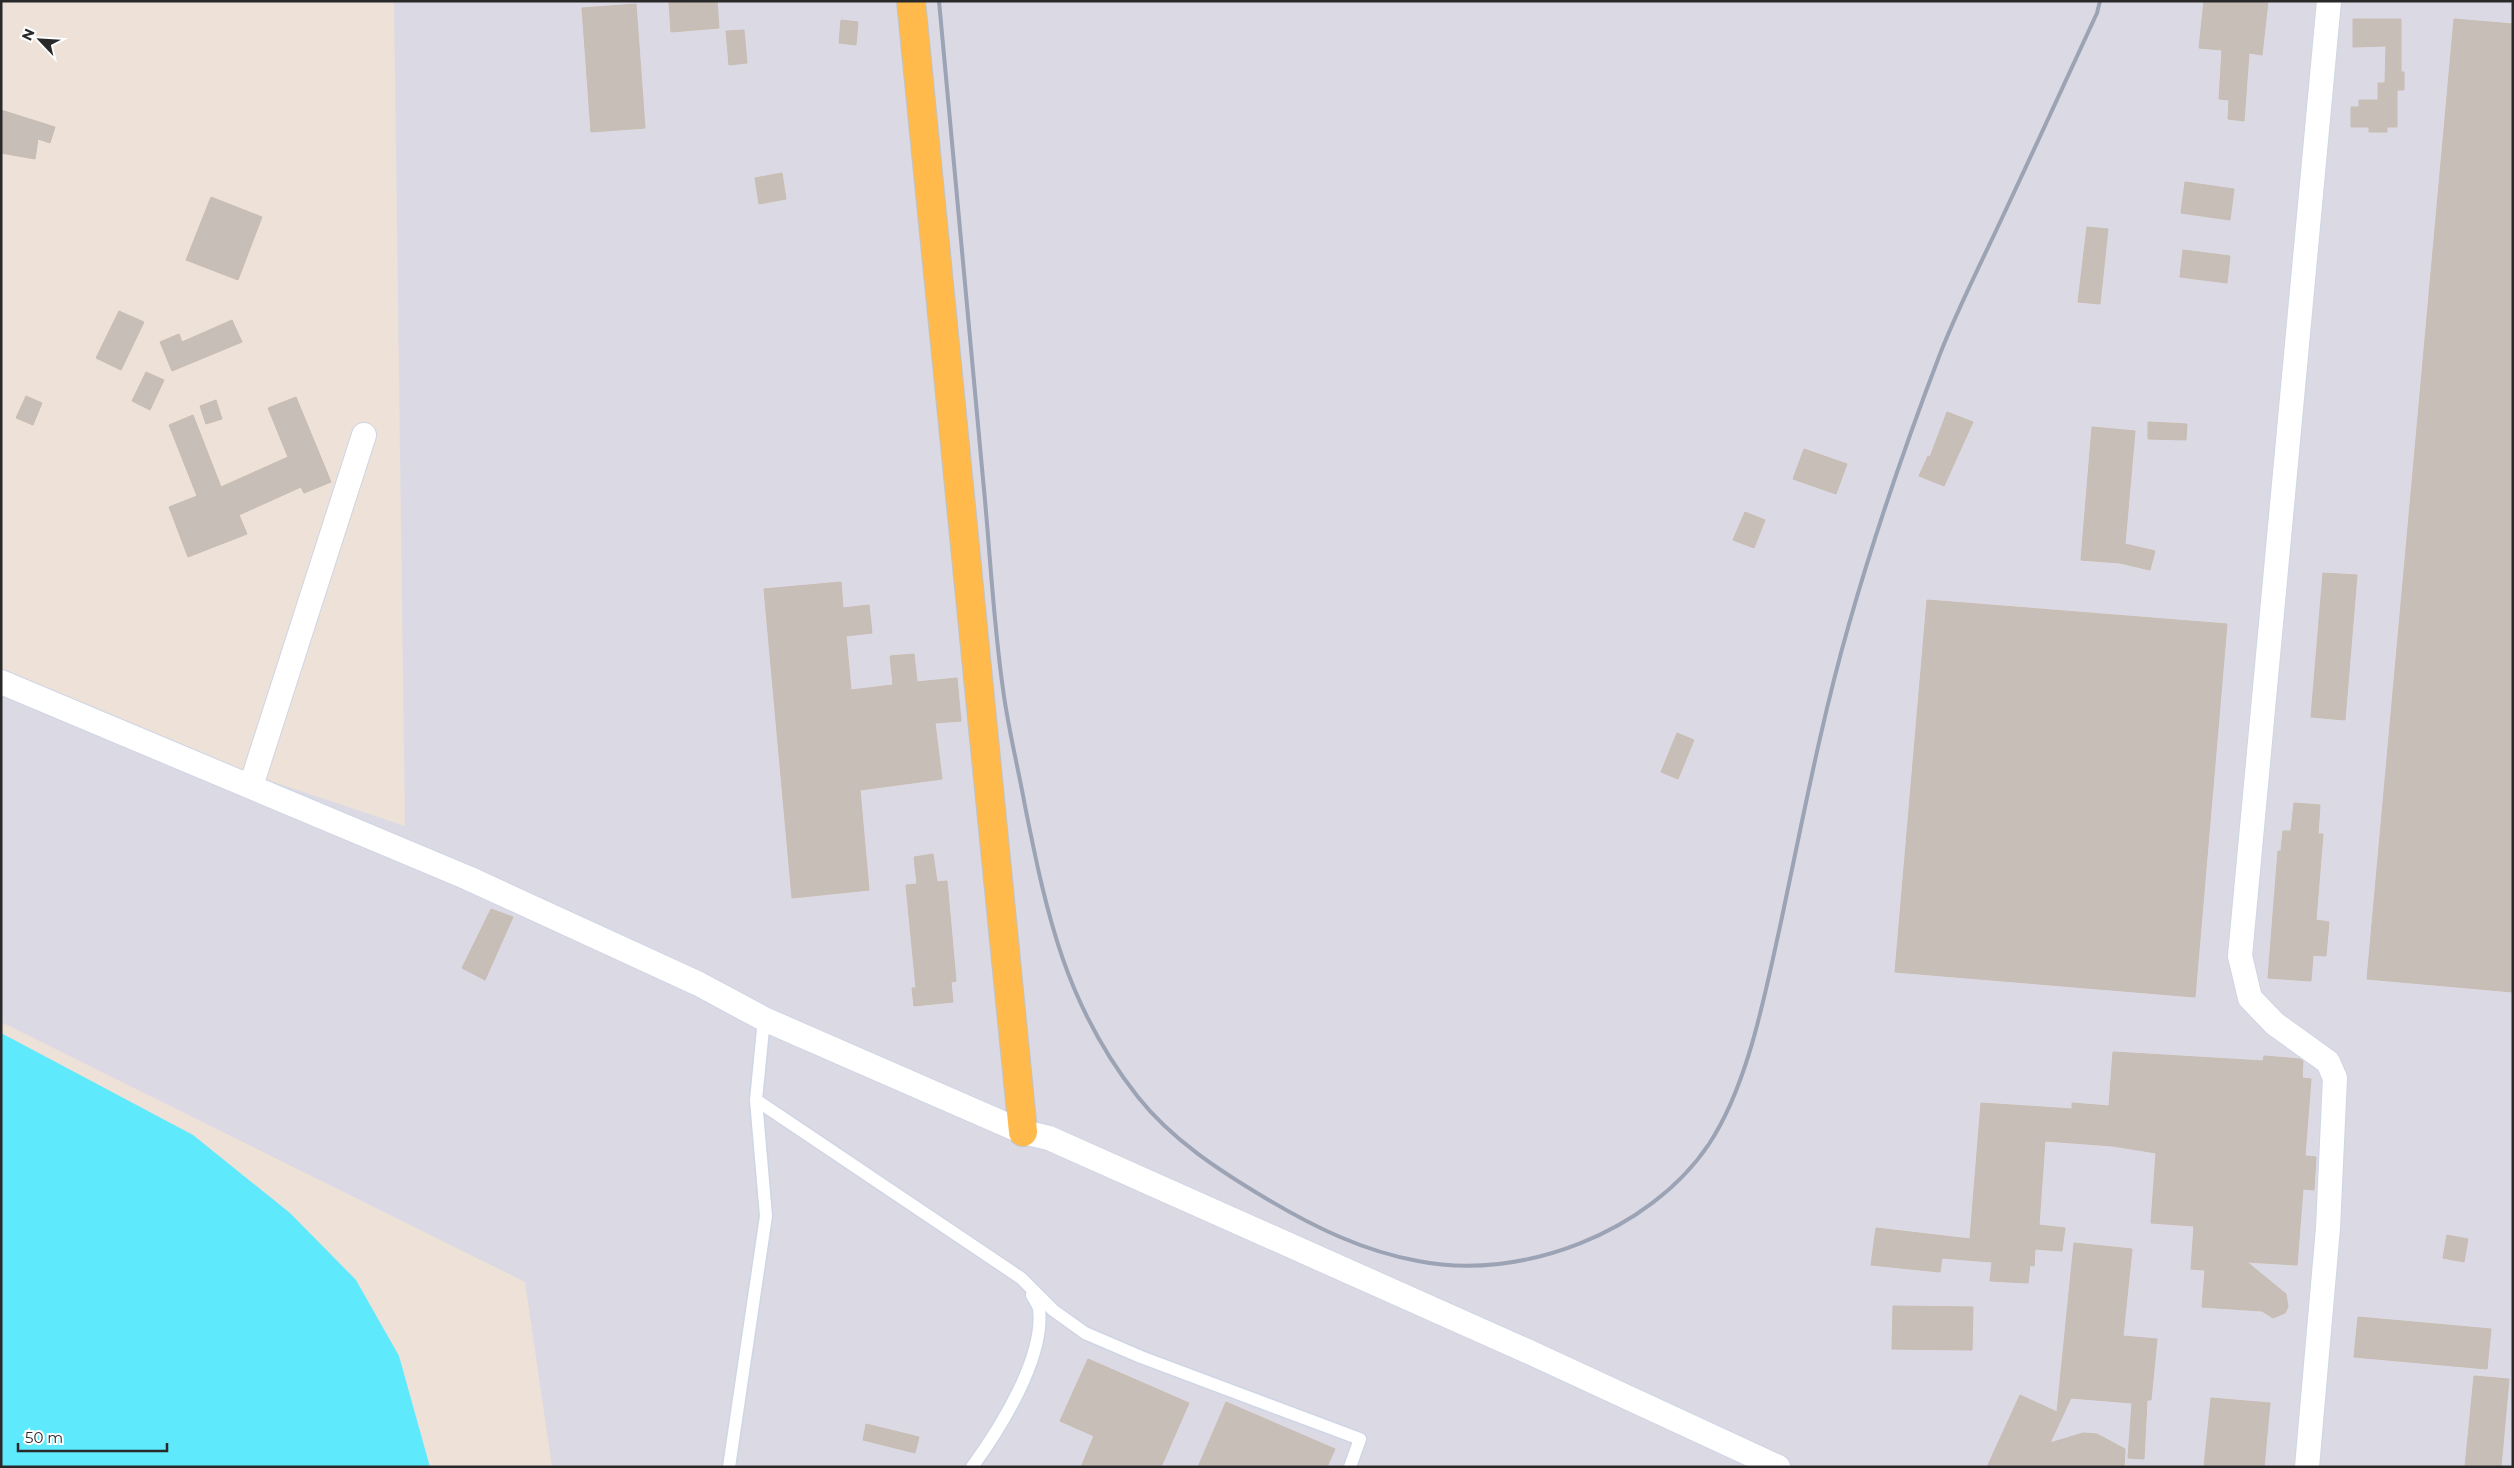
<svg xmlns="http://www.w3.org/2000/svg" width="2514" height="1468" font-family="Montserrat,sans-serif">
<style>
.industrial{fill:#dbdae4}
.water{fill:#5fe9fc}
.building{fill:#c8beb8;stroke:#c8bdb2}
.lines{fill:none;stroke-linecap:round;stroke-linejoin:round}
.lane-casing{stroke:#ced5e4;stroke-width:15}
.street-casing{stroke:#ced5e4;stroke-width:26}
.primary-casing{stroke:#c3c3c3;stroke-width:30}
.lane{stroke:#fff;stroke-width:12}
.street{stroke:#fff;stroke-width:24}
.primary{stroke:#ffba4b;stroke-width:28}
.rail{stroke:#9ba3b5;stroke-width:4}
</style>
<rect width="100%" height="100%" fill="#ede1d8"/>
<path class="industrial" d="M394,1H2513V1467H552L525,1282L1,1022V691L405,826Z"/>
<path class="water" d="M1,1033L193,1135L290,1213L356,1280L399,1356L430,1467H1Z"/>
<path class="building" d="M717,1L719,28L671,32L669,2Z
M2204,1H2268L2262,55L2249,53L2244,121L2228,119L2229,100L2219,99L2222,50L2199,48Z
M636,4L645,128L591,132L582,8Z
M2353,19H2401V72H2404V90H2397V127H2387V132H2369V127H2351V107H2359V100H2378V83H2385L2386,46L2353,47Z
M2454,19L2513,24V992L2367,979Z
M841,20L858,22L856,45L839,43Z
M744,30L747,63L729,65L726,31Z
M1,110L55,127L50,143L38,139L35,159L1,153Z
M782,173L786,199L759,204L755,178Z
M2185,182L2234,189L2230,220L2181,213Z
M211,197L262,217L238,280L186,260Z
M2087,227L2108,229L2100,304L2078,302Z
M2183,250L2230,256L2227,283L2180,277Z
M119,311L144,322L121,370L96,358Z
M232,320L242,342L172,371L160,342L179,334L182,342Z
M146,372L164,380L150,410L132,401Z
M26,396L42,403L33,425L16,418Z
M296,397L331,482L304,493L301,487L239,515L247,534L188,557L169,507L197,496L169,425L193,415L221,487L288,457L268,408Z
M216,400L222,419L206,424L200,406Z
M1947,412L1973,422L1944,486L1919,476L1928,456L1930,457Z
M2148,422L2187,424L2186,440L2148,439Z
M2092,427L2135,431L2125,544L2155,551L2150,570L2120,563L2081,560Z
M1804,449L1847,464L1836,494L1793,479Z
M1745,512L1765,520L1754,548L1733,540Z
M2323,573L2357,575L2345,720L2311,717Z
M841,582L843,608L869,605L872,633L846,636L851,690L893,685L890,656L914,654L917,682L957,678L961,721L935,723L942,779L860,790L869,890L792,898L764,589Z
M1927,600L2227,624L2195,997L1895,972Z
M1677,733L1694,740L1678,779L1661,772Z
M2294,803L2320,805L2318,834H2323L2316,920L2329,922L2326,956L2313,955L2311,981L2268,978L2278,851H2281L2283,831H2291Z
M933,854L937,882L947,881L956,981L951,982L953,1002L914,1006L912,988H916L906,885L917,884L914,857Z
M491,909L513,917L485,980L462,968Z
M2113,1052L2263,1061L2264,1056L2300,1059L2303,1061L2302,1078L2311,1079L2305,1156L2316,1157L2314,1190L2303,1189L2297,1265L2247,1262L2286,1294L2288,1307L2285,1313L2273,1318L2262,1311L2202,1307L2205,1270L2191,1269L2194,1226L2151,1223L2156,1153L2113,1146L2045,1141L2039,1225L2065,1228L2062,1251L2035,1249L2034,1266L2030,1265L2028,1283L1990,1281L1992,1262L1942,1258L1940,1272L1871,1265L1876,1228L1970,1239L1981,1103L2072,1109V1103L2109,1106Z
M2447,1235L2468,1239L2464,1262L2443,1258Z
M2074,1243L2132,1249L2123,1336L2157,1339L2151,1400H2147L2144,1459L2128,1458L2132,1403L2071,1398L2050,1443L2083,1433L2097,1434L2125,1449L2124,1467H1987L2020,1395L2057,1412Z
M1893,1306L1973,1307L1972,1350L1892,1349Z
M2358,1317L2491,1329L2487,1369L2354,1357Z
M1088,1359L1189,1403L1161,1467H1081L1094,1436L1060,1421Z
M2474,1376L2509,1379L2501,1467H2465Z
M2211,1398L2270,1403L2264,1467H2204Z
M1226,1402L1335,1449L1327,1467H1198Z
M866,1424L919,1437L915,1453L863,1440Z"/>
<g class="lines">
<g class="lane-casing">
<path id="lane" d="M756,1100L1021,1278L1053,1310L1085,1333L1141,1357L1360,1439L1350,1467
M729,1467L766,1216L756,1100L764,1019
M972,1467C1000,1429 1045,1357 1039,1309C1038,1304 1034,1299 1032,1295"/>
</g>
<g class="street-casing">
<path id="street" d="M1,682L468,878L699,984L764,1019L1023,1132L1049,1138L1527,1351L1778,1467
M251,786L364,435
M2307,1467L2328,1228L2335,1078L2328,1062L2275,1024L2250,998L2240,956L2329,1"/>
</g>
<g class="primary-casing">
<path id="primary" d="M911,1L1023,1132"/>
</g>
<use href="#lane" class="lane"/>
<use href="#street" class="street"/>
<use href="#primary" class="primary"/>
<path class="rail" d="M939,1C954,161 969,320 983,479C990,549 993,620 1003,689C1008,728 1018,767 1025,806C1047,916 1066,1006 1138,1097C1172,1140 1220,1171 1267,1199C1314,1227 1363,1251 1418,1261C1521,1282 1650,1232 1709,1144C1747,1087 1764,999 1779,931C1801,829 1820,725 1849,624C1875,533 1906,443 1940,354C1958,308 1981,263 2002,218C2034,150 2065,82 2097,13L2100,1"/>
</g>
<rect width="2514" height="1468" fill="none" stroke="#292929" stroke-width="5"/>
<g transform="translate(40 40) rotate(295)" stroke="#ffffff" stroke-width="4" paint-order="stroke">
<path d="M0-4L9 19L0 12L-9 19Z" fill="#292929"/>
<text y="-8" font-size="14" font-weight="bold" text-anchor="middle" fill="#292929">N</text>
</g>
<path d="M18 1443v8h149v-8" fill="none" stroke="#292929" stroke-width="2.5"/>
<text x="25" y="1443" font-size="15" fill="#292929" stroke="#ffffff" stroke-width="4" paint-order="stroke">50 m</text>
</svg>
